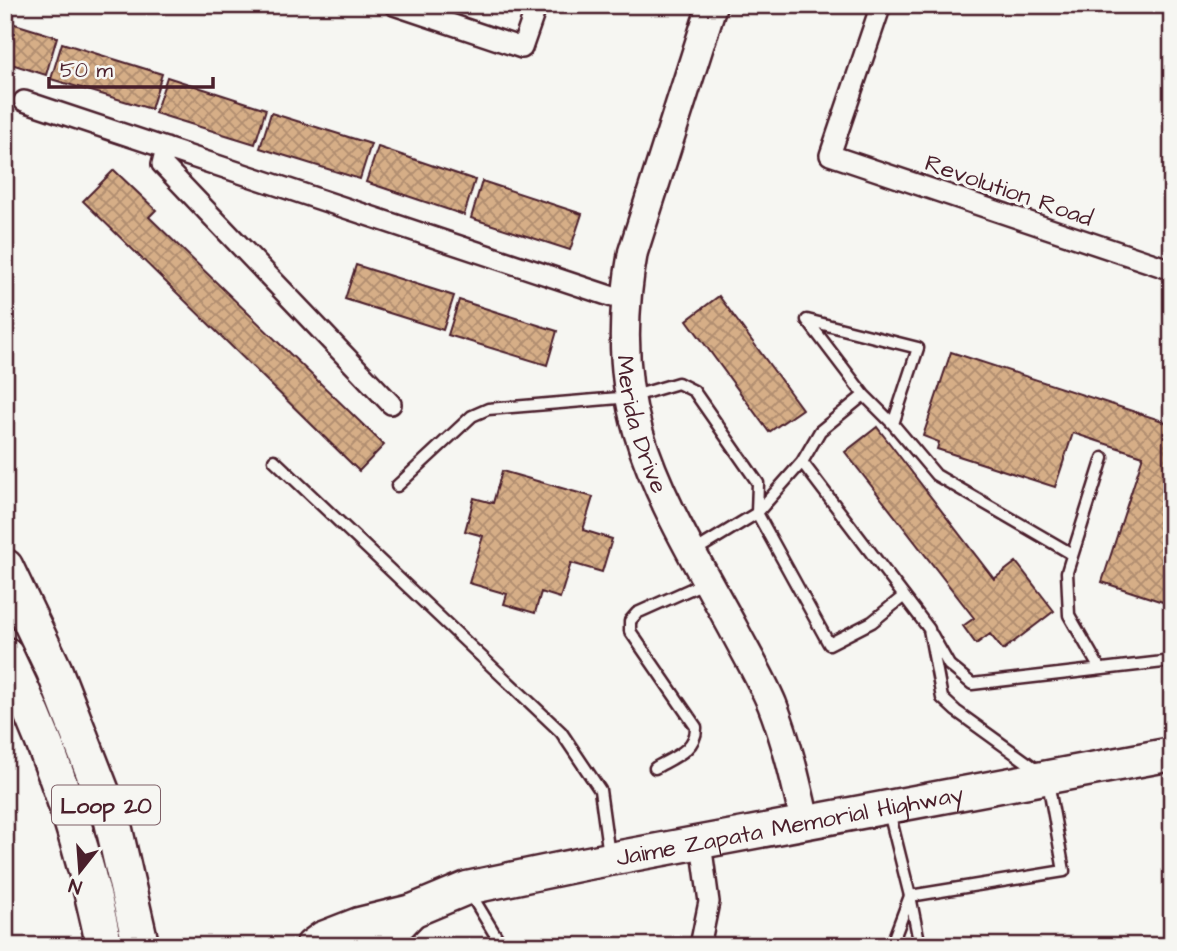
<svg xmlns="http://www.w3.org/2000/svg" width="1177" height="951" font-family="'Architects Daughter',sans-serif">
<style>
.building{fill:url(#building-cross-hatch);stroke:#4a1f2b;stroke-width:2}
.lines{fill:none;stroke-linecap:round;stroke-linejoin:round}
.lane-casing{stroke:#4a1f2b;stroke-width:15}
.street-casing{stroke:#4a1f2b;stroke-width:24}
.secondary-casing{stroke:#4a1f2b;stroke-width:33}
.primary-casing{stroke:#4a1f2b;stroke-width:37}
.highway-casing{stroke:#4a1f2b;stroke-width:40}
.lane{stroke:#f6f6f2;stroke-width:10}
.street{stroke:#f6f6f2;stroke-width:19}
.secondary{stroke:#f6f6f2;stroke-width:28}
.primary{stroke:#f6f6f2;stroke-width:32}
.highway{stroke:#f6f6f2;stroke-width:35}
.labels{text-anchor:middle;stroke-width:7;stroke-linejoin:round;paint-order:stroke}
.shield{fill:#f6f6f2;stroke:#7e6067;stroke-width:2}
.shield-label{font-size:23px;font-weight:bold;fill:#4a1f2b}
.street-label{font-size:24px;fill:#4a1f2b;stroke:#f6f6f2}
</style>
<defs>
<pattern id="building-cross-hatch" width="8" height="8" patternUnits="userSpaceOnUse" patternTransform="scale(1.75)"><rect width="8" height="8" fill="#d6ae87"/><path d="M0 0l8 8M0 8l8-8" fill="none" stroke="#b08d6f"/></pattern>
</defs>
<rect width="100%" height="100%" fill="#f6f6f2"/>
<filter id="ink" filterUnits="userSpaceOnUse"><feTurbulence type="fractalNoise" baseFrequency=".0143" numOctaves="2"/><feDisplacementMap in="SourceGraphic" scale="14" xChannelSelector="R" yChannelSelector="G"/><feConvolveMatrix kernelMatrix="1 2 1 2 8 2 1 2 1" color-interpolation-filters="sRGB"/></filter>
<g filter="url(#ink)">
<path class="building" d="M5,21L57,37L46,75L5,62Z
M62,43L162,74L151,109L51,79Z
M167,77L266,109L255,144L155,113Z
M271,113L371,144L360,179L260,148Z
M378,147L475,180L464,215L366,182Z
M114,170L156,210L149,217L384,445L359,471L83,201Z
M482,181L582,214L570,250L471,218Z
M356,265L454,296L443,330L345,299Z
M719,296L802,409L769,432L687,320Z
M459,300L557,331L547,365L448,335Z
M951,352L1172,424V605L1102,582L1143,456L1073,433L1055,487L937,449L939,442L923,436Z
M877,427L994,579L1016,562L1054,611L1003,650L990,634L976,644L963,626L974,618L845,452Z
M502,471L593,497L583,530L612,539L602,572L571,563L560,598L541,592L535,613L504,604L507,594L469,583L483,536L465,531L474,498L493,503Z"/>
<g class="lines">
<g class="lane-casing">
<path id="lane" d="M893,424L918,348L807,320L864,395L893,424L936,475L1072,554
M274,460L561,732L600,790L609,855
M802,462L820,431L864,395
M397,486L472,416L488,409L631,397L678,383L694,391L758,483L757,513L829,644L872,622L904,596
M693,552L757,513L802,462L929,629L942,698L956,711L1039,771
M932,635L949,665L972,684L1172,661
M1100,669L1069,615L1067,572L1103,458
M655,768C672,758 697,750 696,727L630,631V621L637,613L704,583
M889,812L910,896L1064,871L1048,782
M470,893L502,946
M910,896L920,946
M891,946L910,896"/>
</g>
<g class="street-casing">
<path id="street" d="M394,5L522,48L537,5
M881,5L830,155L1172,270
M24,101L625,301
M166,148L162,164L391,404
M700,946L709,902L701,843"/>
</g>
<g class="secondary-casing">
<g id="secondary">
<path id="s1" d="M712,5L633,252C622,311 621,373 638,431C659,501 699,565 733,628C746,653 761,678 772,704C787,742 796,782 805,822"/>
</g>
</g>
<g class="primary-casing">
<g id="primary">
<path id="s2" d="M312,946L323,938L359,924L412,911L467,888L583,864L1172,754"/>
<path d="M378,946L412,911"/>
</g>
</g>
<g class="highway-casing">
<path id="highway" d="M5,567L54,670L112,819L141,946
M5,655C50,747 84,845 104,946"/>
</g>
<use href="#lane" class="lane"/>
<use href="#street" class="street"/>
<use href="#secondary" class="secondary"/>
<use href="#primary" class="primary"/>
<use href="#highway" class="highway"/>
</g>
</g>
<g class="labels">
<rect class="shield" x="52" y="785.5" width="108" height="39" rx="5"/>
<g class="shield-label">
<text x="106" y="813">Loop 20</text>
</g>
<g class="street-label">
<text transform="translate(1009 190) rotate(19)" y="8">Revolution Road</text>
<text dy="8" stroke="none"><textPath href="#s1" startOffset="434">Merida Drive</textPath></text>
<text dy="8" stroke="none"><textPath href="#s2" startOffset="495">Jaime Zapata Memorial Highway</textPath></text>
</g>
</g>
<rect width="1177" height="951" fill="none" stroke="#f6f6f2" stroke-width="28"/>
<rect x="14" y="14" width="1149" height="923" fill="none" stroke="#4a1f2b" stroke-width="2.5" filter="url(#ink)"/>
<g transform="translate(80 871) rotate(197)" stroke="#f6f6f2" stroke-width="5" paint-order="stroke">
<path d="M0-5L12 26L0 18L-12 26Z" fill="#4a1f2b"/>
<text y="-10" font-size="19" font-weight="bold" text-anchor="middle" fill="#4a1f2b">N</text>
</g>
<path d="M49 77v10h164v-10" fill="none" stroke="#4a1f2b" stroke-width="3.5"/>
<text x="60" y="77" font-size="21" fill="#4a1f2b" stroke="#f6f6f2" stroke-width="5" paint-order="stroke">50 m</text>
</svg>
